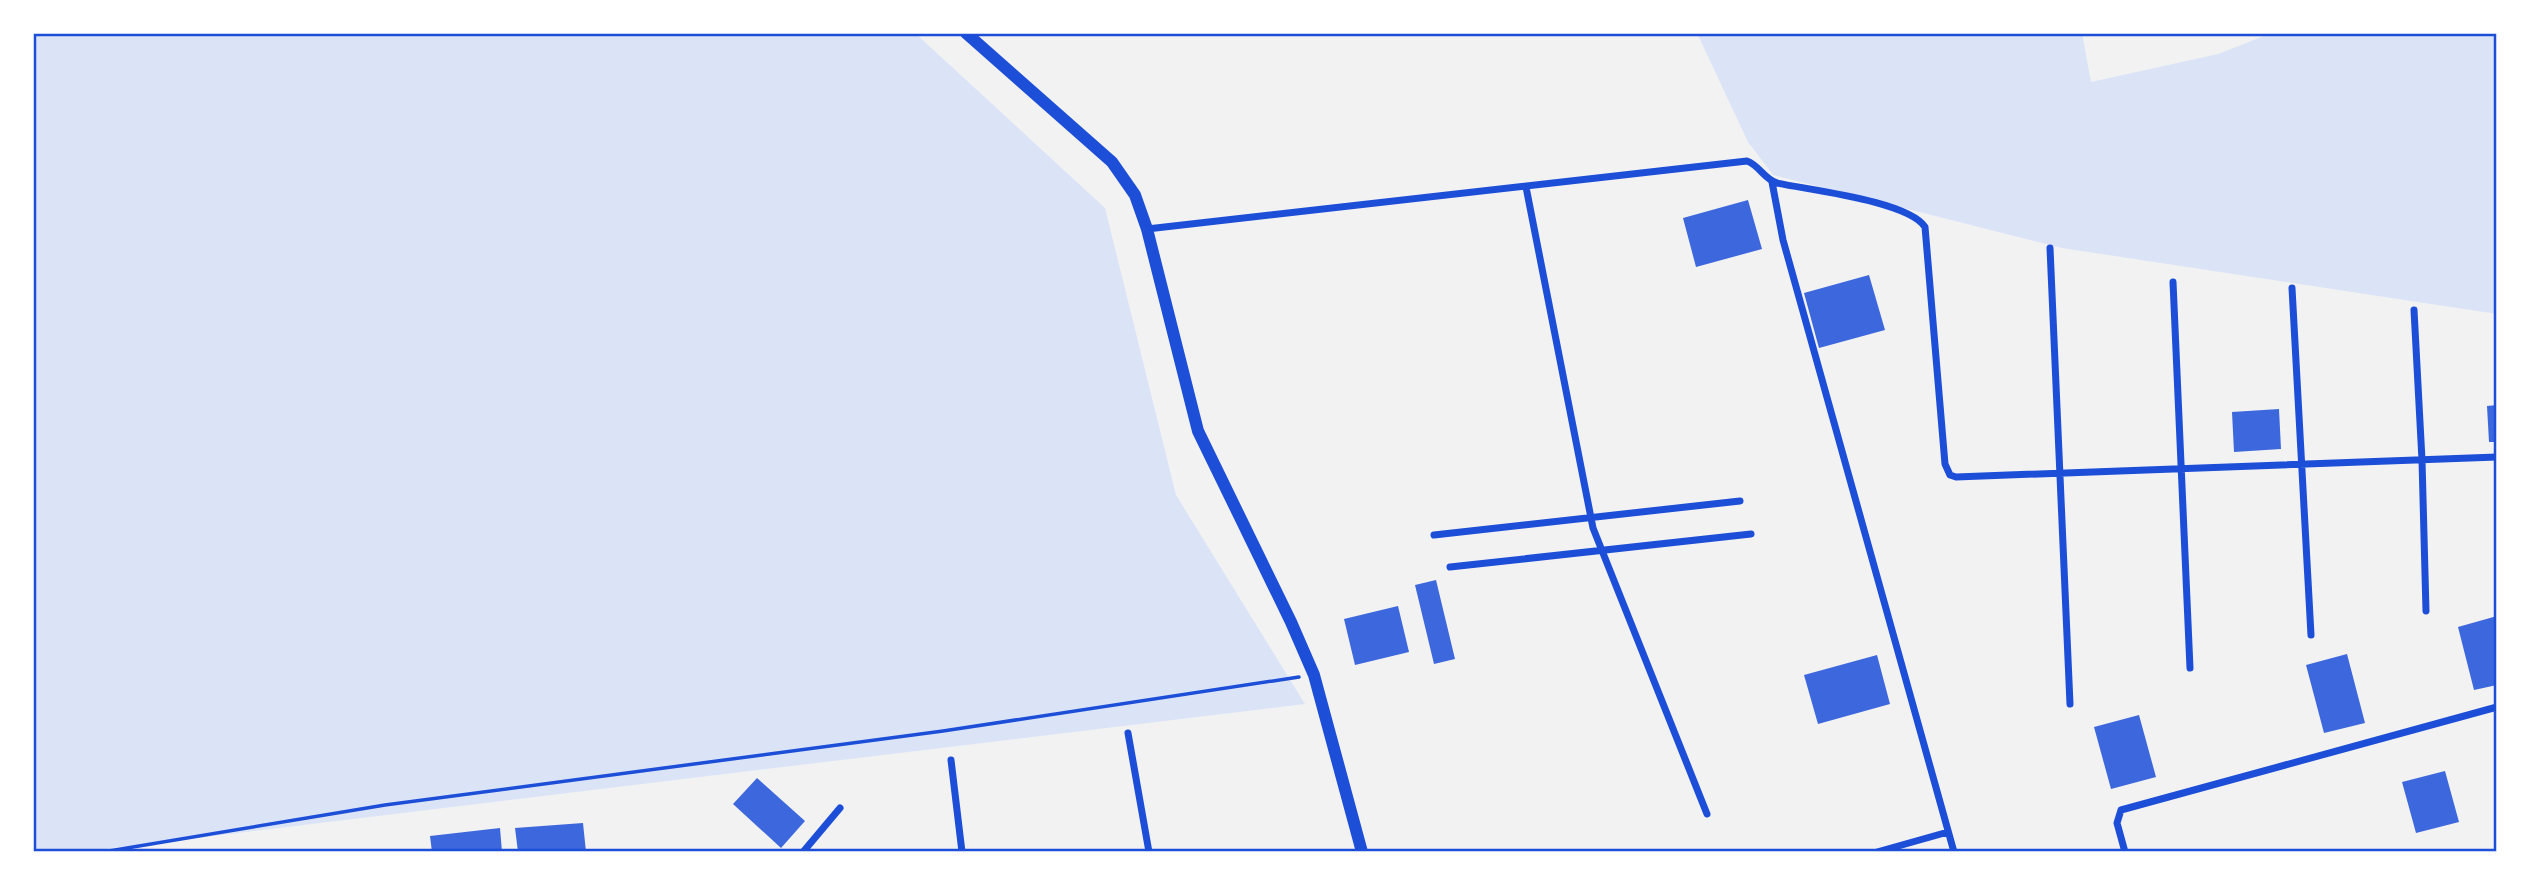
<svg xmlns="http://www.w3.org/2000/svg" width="2530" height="885" font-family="Commissioner,sans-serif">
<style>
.green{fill:#dbe4f7}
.building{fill:#3d67dc}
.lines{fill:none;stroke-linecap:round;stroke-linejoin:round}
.path{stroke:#1d4ed8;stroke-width:3.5}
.minor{stroke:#1d4ed8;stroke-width:7}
.tertiary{stroke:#1d4ed8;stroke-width:12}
.neatline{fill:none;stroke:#1d4ed8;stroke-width:2.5}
</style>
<rect width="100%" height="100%" fill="#f2f2f2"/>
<path class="green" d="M33,33H915L1105,208L1176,495L1305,704L80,852H33Z
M1697,33H2082L2091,82L2218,54L2272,33H2497V314L2062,248L1773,175L1748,142Z"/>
<path class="building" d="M1748,200L1762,249L1696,267L1683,218Z
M1869,275L1885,330L1819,348L1804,293Z
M2497,405V442H2489L2487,406Z
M2279,409L2281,449L2234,452L2232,412Z
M1436,580L1455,659L1434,664L1415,585Z
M1398,606L1409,652L1355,665L1344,619Z
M2497,616V685L2474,690L2458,627Z
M2347,654L2365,723L2324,733L2306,665Z
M1877,655L1890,704L1818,724L1804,675Z
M2139,715L2156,777L2111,789L2094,727Z
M2445,771L2459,822L2416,833L2402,782Z
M757,778L805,821L781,848L733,804Z
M583,823L586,852H518L515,828Z
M500,828L502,852H432L430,836Z"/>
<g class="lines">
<path class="path" d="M103,852L385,805L943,731L1299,677"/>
<path class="minor" d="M1772,182L1783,240L1954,852
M1526,187L1593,528L1707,814
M1147,229L1747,161C1759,165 1765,180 1777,183C1809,190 1908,201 1925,227L1945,464L1950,475L1956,477L2497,457
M2050,248L2070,704
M2173,282L2190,668
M2292,288L2311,635
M2414,310L2422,460L2426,611
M1434,535L1740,501
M1450,567L1751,534
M1128,733L1149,852
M951,760L962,852
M803,852L840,808
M1877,852L1948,832
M2125,852L2117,823L2121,810L2497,707"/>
<path class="tertiary" d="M966,33L1112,162L1135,195L1147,229L1198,431L1291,622L1314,675L1362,852"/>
</g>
<rect width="2530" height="885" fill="none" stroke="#ffffff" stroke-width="70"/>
<rect x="35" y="35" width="2460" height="815" class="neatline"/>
</svg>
